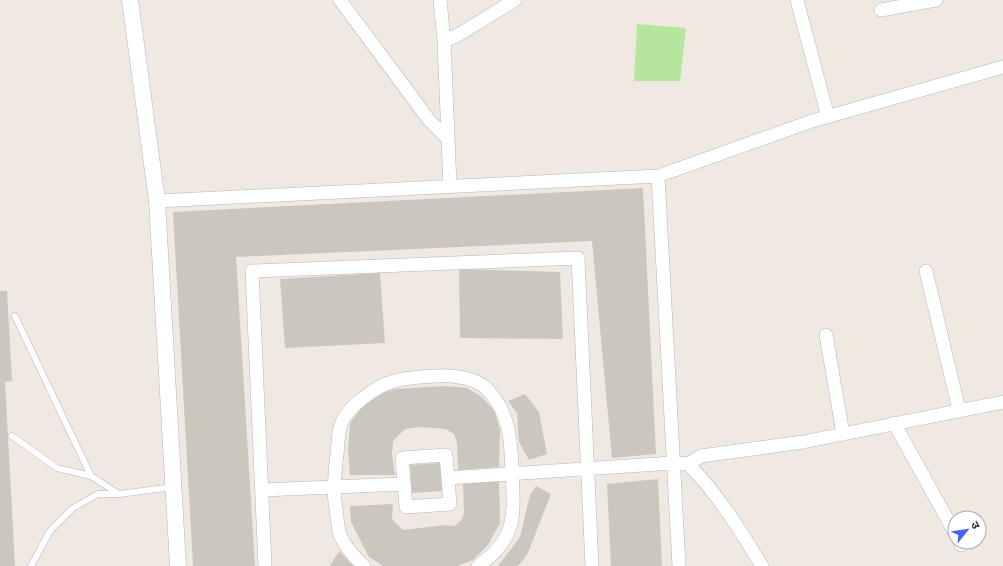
<svg xmlns="http://www.w3.org/2000/svg" width="1003" height="566" font-family="Inter,'Noto Sans Devanagari',sans-serif">
<style>
.green{fill:#b6e59e}
.building{fill:#cbc7bf}
.lines{fill:none;stroke-linecap:round;stroke-linejoin:round}
.service-casing{stroke:#b4b7c1;stroke-width:7}
.minor-casing{stroke:#b4b7c1;stroke-width:14}
.tertiary-casing{stroke:#b4b7c1;stroke-width:17}
.service{stroke:#fff;stroke-width:6}
.minor{stroke:#fff;stroke-width:13}
.tertiary{stroke:#fff;stroke-width:16}
</style>
<rect width="100%" height="100%" fill="#efe9e1"/>
<path class="green" d="M637,24L686,28L680,81H634Z"/>
<path class="building" d="M643,188L656,454L612,458L592,241L236,257L255,566H193L173,212Z
M459,269L560,272L563,339L460,338Z
M380,273L385,343L285,348L280,279Z
M0,291H7L12,381L5,382L15,566H0Z
M445,386L467,388L482,397L495,412L500,430L499,467L458,470L457,443L454,434L446,429L420,427L405,429L393,441L392,454L395,475H350L348,451L350,423L363,406L383,393L395,389Z
M525,394L539,412L547,454L529,460L519,442L517,413L508,401Z
M440,463L442,491L412,493L410,465Z
M658,479L662,566H611L607,484Z
M499,480L500,523L488,545L473,560L457,566H383L369,557L351,522L350,506L393,504L392,519L403,530L444,525L455,526L462,519L464,512L463,484Z
M536,486L551,494L527,555L518,566H498L520,537L530,495Z
M339,551L353,566H330Z"/>
<g class="lines">
<g class="service-casing">
<path id="service" d="M15,316L91,476L119,494L173,487
M12,436L57,468L91,476
M31,566L50,531L73,508L98,494H119"/>
</g>
<g class="minor-casing">
<path id="minor" d="M340,0L429,120L448,139
M440,0L444,41L450,186
M797,0L828,117
M881,10L936,0
M444,41L458,35L515,0
M658,176L812,121L1003,67
M157,201L658,176L679,566
M926,271L959,410
M826,335L843,434
M894,423L955,533
M446,455L450,504L406,507L402,458Z
M688,464L701,456L803,442L1003,402
M448,478L673,463L688,464C718,494 740,530 762,566
M262,490L404,484
M960,542L961,545
M265,566L252,271L578,258L592,566
M364,566C355,558 345,546 340,535C337,526 337,512 335,502C333,486 335,470 337,454C338,445 338,433 341,424C345,414 354,405 362,399C388,378 404,378 436,376C453,375 477,377 489,391C510,415 511,441 512,470C514,515 518,538 478,566"/>
</g>
<g class="tertiary-casing">
<path id="tertiary" d="M130,0L157,201L178,566"/>
</g>
<use href="#service" class="service"/>
<use href="#minor" class="minor"/>
<use href="#tertiary" class="tertiary"/>
</g>
<g transform="translate(967 530) rotate(60)"><circle r="19" fill="#ffffff" stroke="#ababab"/>
<path d="M0-3L7 15L0 10L-7 15Z" fill="#4264fb"/>
<text y="-6" font-size="11" font-weight="bold" text-anchor="middle" fill="#2e2e2e">उ</text>
</g>
</svg>
